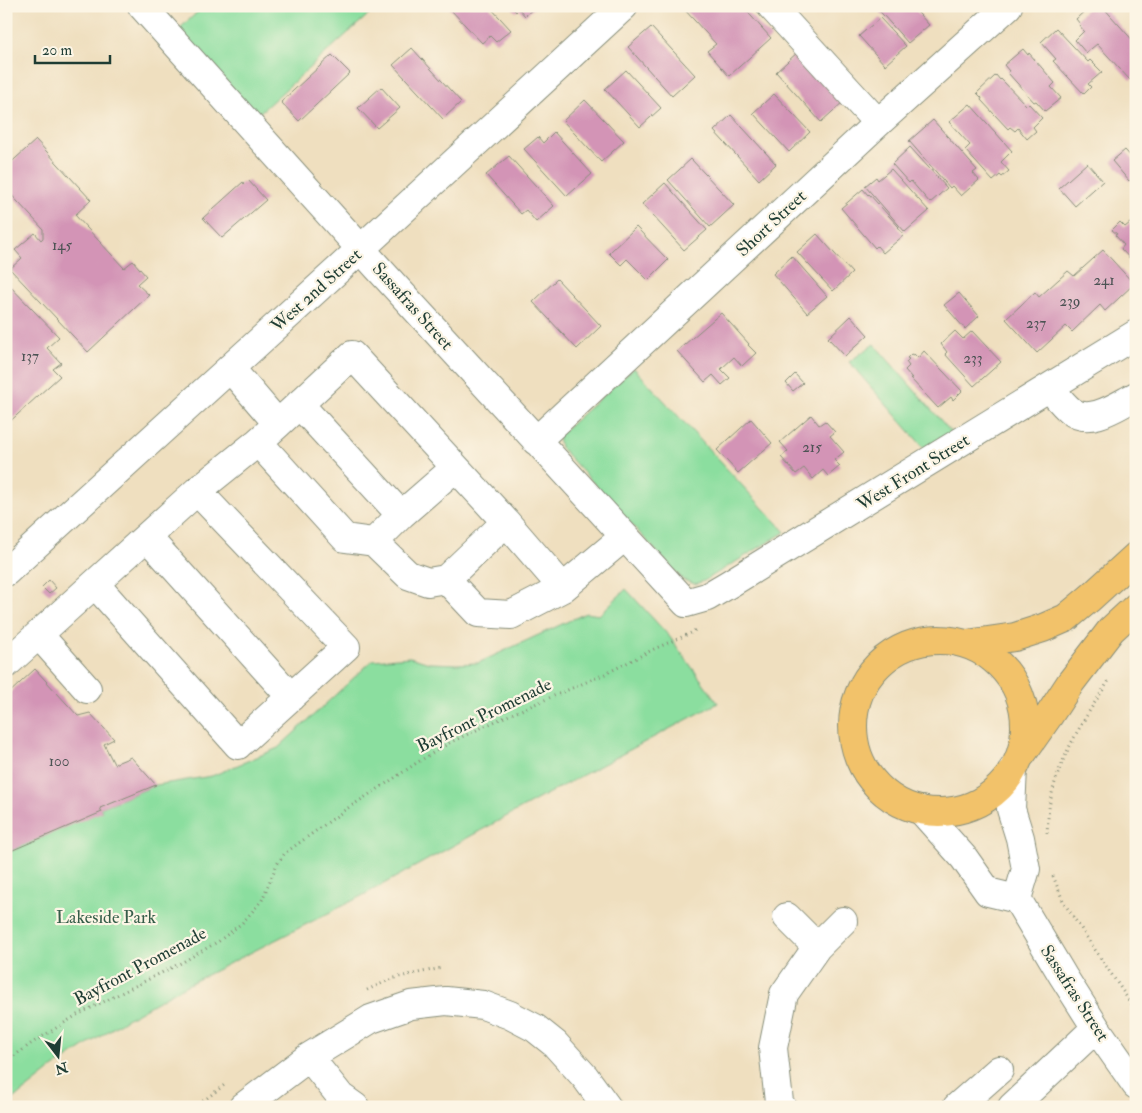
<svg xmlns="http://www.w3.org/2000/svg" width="1142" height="1113" font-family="'IM FELL Double Pica',serif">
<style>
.green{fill:#8bde9f;stroke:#558e6a}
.building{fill:#d394b6}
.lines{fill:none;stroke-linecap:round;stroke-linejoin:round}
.minor-casing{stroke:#878e7a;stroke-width:30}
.highway-casing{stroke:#878e7a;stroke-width:30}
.path{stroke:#878e7a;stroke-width:3;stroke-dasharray:1 4;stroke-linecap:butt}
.minor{stroke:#fff;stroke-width:28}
.highway{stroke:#f2c26a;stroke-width:28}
.labels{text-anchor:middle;stroke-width:4.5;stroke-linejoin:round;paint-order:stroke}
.number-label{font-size:15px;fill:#4c5354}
.street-label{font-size:18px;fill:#1f3d34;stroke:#fcf5e5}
.park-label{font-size:18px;fill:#355d49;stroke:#fcf5e5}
</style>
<rect width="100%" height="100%" fill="#fcf5e5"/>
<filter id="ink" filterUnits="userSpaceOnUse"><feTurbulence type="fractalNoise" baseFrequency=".02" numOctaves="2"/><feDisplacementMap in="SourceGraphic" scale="10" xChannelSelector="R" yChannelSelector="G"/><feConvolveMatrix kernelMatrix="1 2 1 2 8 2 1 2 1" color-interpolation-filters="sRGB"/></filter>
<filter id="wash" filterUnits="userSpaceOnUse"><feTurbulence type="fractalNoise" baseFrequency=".0096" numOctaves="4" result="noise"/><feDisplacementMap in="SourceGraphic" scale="20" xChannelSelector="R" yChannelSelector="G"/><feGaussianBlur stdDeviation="1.12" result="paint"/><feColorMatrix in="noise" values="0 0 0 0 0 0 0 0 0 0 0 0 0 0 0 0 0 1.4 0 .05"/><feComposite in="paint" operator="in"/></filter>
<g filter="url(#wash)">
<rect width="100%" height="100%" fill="#efdfbf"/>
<path class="green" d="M204,6H378L257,115L178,30Z
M874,344L951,432L924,448L849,362Z
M634,368L785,532L704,581L695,584L683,580L561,448C560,444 557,440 559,435Z
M626,589L669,636L718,703L549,793L358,898L181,988L125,1020L54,1067L6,1105V853L102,811L100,808L156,785L212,776L278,748L373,660L410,657L429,663L457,664L478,663L586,613L599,615Z"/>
<g id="blocks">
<path class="building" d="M450,6H489L511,30L496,42L490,36L482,43L449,8Z
M511,6H536L525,16L519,9L516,12Z
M685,6H742L771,38L729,76L707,51L716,44L683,8Z
M875,6H912L929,25L908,43Z
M1090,6H1102L1136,44V75L1130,80L1097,44L1086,53L1075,40L1084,31L1079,25L1080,24L1076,19Z
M880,18L906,46L885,65L859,36Z
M651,27L695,75L672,96L628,47Z
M1056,28L1088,62L1090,60L1102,72L1088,84L1091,87L1084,94L1053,61L1056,59L1041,42Z
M412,48L461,102L443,119L393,65Z
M1023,49L1028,55L1029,53L1055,83L1051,87L1061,98L1045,111L1036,101L1034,102L1008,73L1009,71L1004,65Z
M799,51L844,101L821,122L776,72Z
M332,55L350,73L299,121L281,102Z
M626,70L661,108L640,127L605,89Z
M996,75L1000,80L1001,79L1027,106L1029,104L1042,118L1033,127L1036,131L1027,139L1018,128L1015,131L1010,127L1008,129L981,100L982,98L977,93Z
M381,87L400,108L377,128L358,108Z
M774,94L810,132L789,152L753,113Z
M585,100L624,141L601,162L563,121Z
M970,104L1012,151L1001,162L1009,171L1002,177L1000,175L993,181L965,150L970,145L949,122Z
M731,115L776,164L759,180L714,131Z
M933,120L977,170L973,173L979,180L961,196L952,186L950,188L909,141Z
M554,132L592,174L567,196L524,149L538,137L543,143Z
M36,140L91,200L75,215L124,268L133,261L146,276L137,284L149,295L88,352L10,269L22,258L15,250L35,233L41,240L43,238V229L6,189V167Z
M910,147L947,188L930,203L911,181L909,183L892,164Z
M1125,150L1136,162V175L1129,181L1112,161Z
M509,156L554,206L536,222L526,210L521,214L486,175Z
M691,159L734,205L710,227L668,180Z
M1087,163L1103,181L1075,206L1059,188Z
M891,169L929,211L905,232L865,186L876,177L878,180Z
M248,180L266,200L222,238L203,218L243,182L244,184Z
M665,183L707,230L684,250L642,204Z
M863,189L868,195L869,194L899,227L898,228L904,235L883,253L877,246L875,248L841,208Z
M1136,218V265L1121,249L1124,245L1115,235L1117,234L1112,230L1120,222L1125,227Z
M636,227L668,260L648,280L627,259L621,265L609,253Z
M817,234L852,273L833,291L797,252Z
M1103,250L1134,284L1105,311L1100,305L1072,332L1066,326L1037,353L1006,319L1035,292L1039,297L1068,271L1074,276Z
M792,256L827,296L807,313L773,274Z
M557,279L601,326L577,349L533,302Z
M6,282L59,337L47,348L61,363L53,369L60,376L6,425Z
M959,293L979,316L965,329L944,305Z
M721,313L749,344L748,345L756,353L742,366L734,357L721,369L730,378L722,385L713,375L705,382L677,351Z
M851,316L868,335L845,356L828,338Z
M955,331L963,339L972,331L1001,362L974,386L945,354L947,352L941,344Z
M924,351L962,391L953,400L951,397L938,408L910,378H912L905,370L909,366L906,362L909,359L907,358L911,354L913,355L914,354L918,358Z
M795,374L803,383L793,391L786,383Z
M811,415L819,425L825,421L835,432L830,436L844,452L834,460L840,466L828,476L823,470L813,479L804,468L796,474L781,457L788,451L780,442Z
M751,419L772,443L738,473L717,450Z
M49,580L56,588L49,594L42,587Z
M35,669L78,716L90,713L114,739L104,744L114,764L131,757L156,785L100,808L102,812L6,853V696Z"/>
</g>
</g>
<g filter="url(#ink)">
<use href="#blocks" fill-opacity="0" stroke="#878e7a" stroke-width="1"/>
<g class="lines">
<g class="minor-casing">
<path id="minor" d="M142,6L378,268L686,603L707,597L729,584L1136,334
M771,6L878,123
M230,368L278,424
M1050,388C1056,395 1063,405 1071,411C1090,426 1118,405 1136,396
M299,404L401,515
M536,441L878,123L1008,6
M258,442L345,538L374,542L401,515L455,468
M147,537L291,697
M374,542L408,575L428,582L446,579
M6,572L340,268L624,6
M95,584L238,745L346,647L197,491
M563,588L624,537
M39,635L87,689
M6,664L197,491L258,442L278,424L352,355L506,522L563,588L511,615L478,613L446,579L506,522
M1013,769L1011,809L1020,838L1026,869L1017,899
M921,810L964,858L988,892L1017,899L1063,976L1096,1028L1136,1085
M787,917L817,947
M309,1057L341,1097L355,1107
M243,1107L309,1057L371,1019L411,1005L446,1001L483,1005L510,1015L535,1028L555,1044L585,1077L607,1107
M782,1107L779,1102L773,1048L784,994L817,947L843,921
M957,1107L999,1070
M1012,1107L1096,1028"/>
</g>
<g class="highway-casing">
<path id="highway" d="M853 726a86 86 0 1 1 172 0a86 86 0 1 1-172 0Z
M967,644L1015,637L1043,628L1066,618L1090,598L1136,556
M1022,754L1048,717L1071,682L1111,630L1136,607"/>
</g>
<path class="path" d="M1047,833C1048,822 1048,809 1051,798C1060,755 1086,716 1110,679
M1053,876L1064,903L1136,1011
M367,990L394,978L442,968
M6,1062L32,1043L77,1015L181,963L219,941L242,923L252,912L262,900L277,864L285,853L345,810L387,783L418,762L451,742L500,719L605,674L654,649L691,633L698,628
M195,1107L227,1083"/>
<use href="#minor" class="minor"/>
<use href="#highway" class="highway"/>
</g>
</g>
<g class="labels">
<g class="number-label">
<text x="62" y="250">145</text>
<text x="1104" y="285">241</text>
<text x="1070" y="306">239</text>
<text x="1036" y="328">237</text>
<text x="30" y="361">137</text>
<text x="973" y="363">233</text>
<text x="812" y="452">215</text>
<text x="59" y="766">100</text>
</g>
<g class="street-label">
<text transform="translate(771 223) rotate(-43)" y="6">Short Street</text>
<text transform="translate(316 290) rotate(-42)" y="6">West 2nd Street</text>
<text transform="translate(413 306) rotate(48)" y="6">Sassafras Street</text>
<text transform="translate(913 472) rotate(-32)" y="6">West Front Street</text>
<text transform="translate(484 715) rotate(-26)" y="6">Bayfront Promenade</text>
<text transform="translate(140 966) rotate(-28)" y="6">Bayfront Promenade</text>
<text transform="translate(1075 993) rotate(57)" y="6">Sassafras Street</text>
</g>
<g class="park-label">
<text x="106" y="923">Lakeside Park</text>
</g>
</g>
<rect width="1142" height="1113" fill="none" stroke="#fcf5e5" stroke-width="25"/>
<g transform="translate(58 1056) rotate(164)" stroke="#fcf5e5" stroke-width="4" paint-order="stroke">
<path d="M0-4L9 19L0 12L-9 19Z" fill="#1f3d34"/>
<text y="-8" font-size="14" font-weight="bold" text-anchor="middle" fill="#1f3d34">N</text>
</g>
<path d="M35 55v8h75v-8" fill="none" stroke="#1f3d34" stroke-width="2.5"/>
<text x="42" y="55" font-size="15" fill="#1f3d34" stroke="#fcf5e5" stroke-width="4" paint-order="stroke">20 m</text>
</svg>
